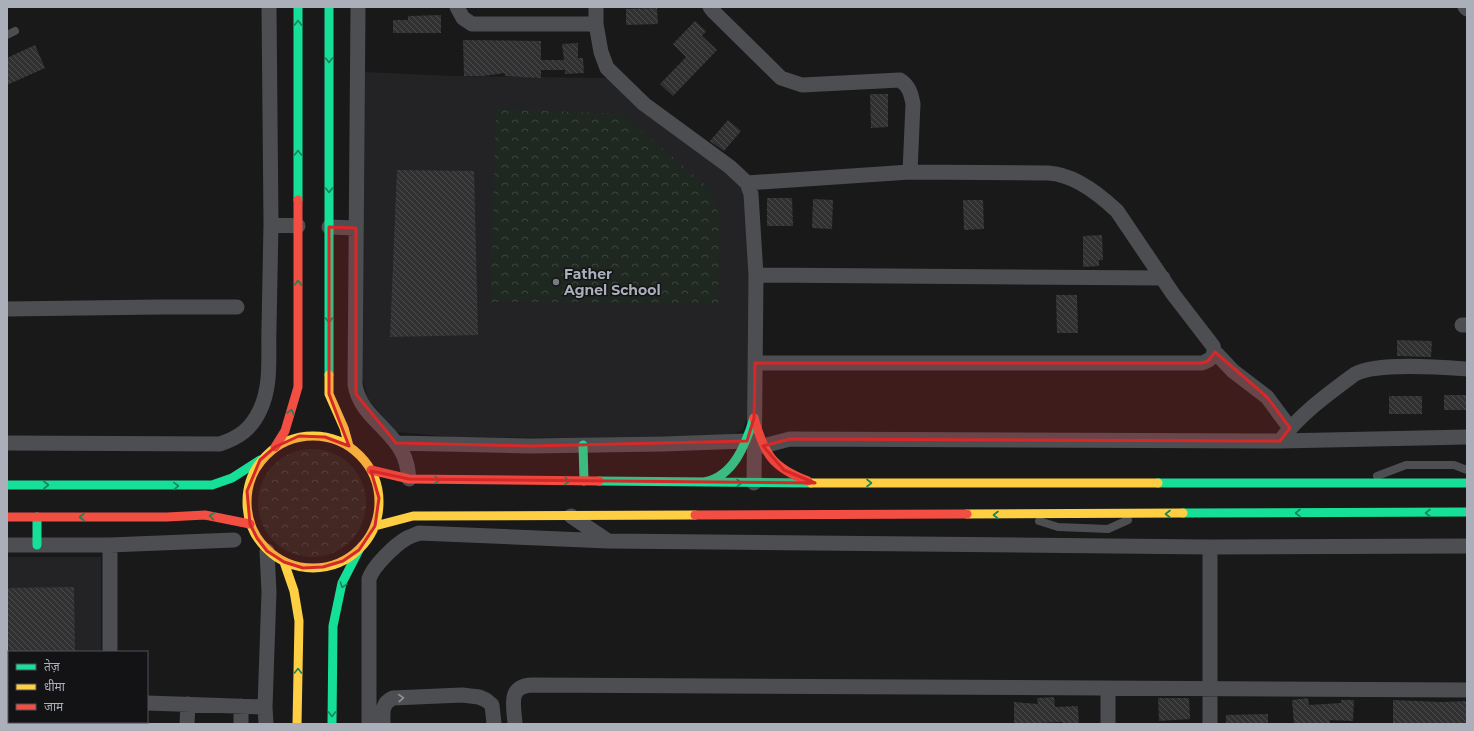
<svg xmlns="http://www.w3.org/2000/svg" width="1474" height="731" font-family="Montserrat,'Noto Sans Devanagari',sans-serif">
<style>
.built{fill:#232326}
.forest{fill:url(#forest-crowns)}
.building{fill:url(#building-back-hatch)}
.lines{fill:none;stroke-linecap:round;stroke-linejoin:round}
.lane{stroke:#4d4e52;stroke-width:8}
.street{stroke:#4d4e52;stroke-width:15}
.fast{stroke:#16e098;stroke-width:9}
.slow{stroke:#ffcf43;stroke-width:9}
.jam{stroke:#f24e42;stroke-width:9}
.oneway{stroke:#15845e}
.oneway2{stroke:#8f929b}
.marked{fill:#d62828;fill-opacity:0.2;stroke:#d62828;stroke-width:3;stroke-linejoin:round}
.poi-dot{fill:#787a82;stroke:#131316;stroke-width:1.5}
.labels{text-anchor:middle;stroke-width:3;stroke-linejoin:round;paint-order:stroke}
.poi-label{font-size:14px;font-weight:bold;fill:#abafba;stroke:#131316;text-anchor:start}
</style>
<defs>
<pattern id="forest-crowns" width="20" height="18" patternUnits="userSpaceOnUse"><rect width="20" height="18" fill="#1f2721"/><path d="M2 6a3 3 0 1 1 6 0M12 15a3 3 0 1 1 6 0" fill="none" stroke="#3d443f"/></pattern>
<pattern id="building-back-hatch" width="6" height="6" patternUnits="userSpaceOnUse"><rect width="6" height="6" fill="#313132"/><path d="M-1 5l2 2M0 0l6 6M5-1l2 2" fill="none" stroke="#4c4c4e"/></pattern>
</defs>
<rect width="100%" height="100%" fill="#19191a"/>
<path class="built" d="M363,72L455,76L613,78L742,184L747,201L750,247L749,411L743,430L732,435L584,438L453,437L394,432L367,397L360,367Z
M7,557H101V652H9V722H101V724H7Z"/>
<path class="forest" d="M496,109L622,114L710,189L719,216L718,303L491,302Z
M258 503a54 54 0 1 1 108 0a54 54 0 1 1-108 0Z"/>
<path class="building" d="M657,8L658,24L626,25V9Z
M441,15V33H393V20H408V16Z
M695,21L706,31L702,36L717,50L673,96L660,84L686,57L673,44Z
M463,40L541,41V60H564L562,44L578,43V58H583L584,73L565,74V70H541V78L505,76V73L483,76H464Z
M35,45L45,68L7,85V58Z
M870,94H888V127L871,128Z
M728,120L741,131L724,151L710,141Z
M397,170L474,171L478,335L390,337Z
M767,198H792L793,226H767Z
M813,199L833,200L832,229L812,228Z
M963,200H983L984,229L964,230Z
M1102,235L1103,260H1099V266L1083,267V236Z
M1056,295H1077L1078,333H1057Z
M1397,340L1432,341L1431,357L1397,356Z
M1444,395H1467V410H1444Z
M1389,396H1422V414H1389Z
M74,587L75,652H7V588Z
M1054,697L1055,707L1078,706L1079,724H1062V722L1014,724V702L1038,704L1037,698Z
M1158,698H1189L1190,719L1159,721Z
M1308,698L1309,705L1341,703V700H1354L1353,721L1330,720V724H1294L1292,700Z
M1393,700L1442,702L1467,701V724H1393Z
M1268,714V724H1226V715Z"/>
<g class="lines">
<path class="lane" d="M7,35L15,31
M1377,476L1406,465H1454L1467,470
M1039,521L1058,527L1108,529L1128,520"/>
<path class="street" d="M269,7L271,224L298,226
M358,7L355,384C359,414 389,427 402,452C407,461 408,470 409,479
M457,7L463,18L472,24H596
M596,7V24L601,52L607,68L644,104L730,167L747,183L751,194L756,275L754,483
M710,7L714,12L781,78L802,85L900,80C909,86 911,93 913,104L910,172
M1465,7L1467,9
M747,183L910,172L1048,173C1074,174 1099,194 1117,211L1173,294L1213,346C1216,356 1211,360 1202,363H755
M329,227L356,228
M756,275L1163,278
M7,309L160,307H237
M1462,325H1467
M1215,352L1233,371L1267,397L1290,428
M1280,441C1300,414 1328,394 1355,374C1377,362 1440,367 1467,369
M7,443L220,444C240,437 251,429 260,410C272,385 268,355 269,328C270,293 270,259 271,224
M396,443L530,446L663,444L747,441
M763,446L790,439L1280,441L1467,437
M571,516L608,541
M7,545H110L234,540
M110,545V652
M147,703L265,707
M241,706V724
M110,722V724
M129,724V722
M187,724L188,704
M266,724L265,707L269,592L267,551
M369,724V579C373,566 395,545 407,538C410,536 415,535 419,533L608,541L1210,547L1467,546
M383,724C383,713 381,703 393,698L462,695L479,697L486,700L492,705L494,724
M515,724C514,706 507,686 532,685L1467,690
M1108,724V689
M1210,724V547"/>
<path class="fast" d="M298,7V200
M329,7V375
M583,445L584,481
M599,481L811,483
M704,482C734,477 746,443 754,418
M1158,483H1467
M7,485H212L232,478L260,460
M1183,513L1467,512
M37,517V545
M332,724L333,626L342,583L359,550"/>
<path class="slow" d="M329,375V394L344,428L349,446
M247 502a66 66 0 1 1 132 0a66 66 0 1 1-132 0Z
M811,483H1158
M967,514L1183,513
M375,526L413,516L695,515
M284,562L294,591L299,621L297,724"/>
<path class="jam" d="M754,418C765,454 771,467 808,481
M275,447L285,431L298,387V200
M371,470L409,479L599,481
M695,515L967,514
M7,517H167L205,515L250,524"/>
</g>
<defs><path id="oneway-chevron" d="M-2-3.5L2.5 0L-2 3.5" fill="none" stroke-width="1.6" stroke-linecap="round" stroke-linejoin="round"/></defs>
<g class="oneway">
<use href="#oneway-chevron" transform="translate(298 23) rotate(-90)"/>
<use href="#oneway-chevron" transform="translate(329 60) rotate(90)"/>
<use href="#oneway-chevron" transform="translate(298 153) rotate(-90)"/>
<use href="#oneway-chevron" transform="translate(329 190) rotate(90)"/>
<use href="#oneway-chevron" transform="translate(298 283) rotate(-90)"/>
<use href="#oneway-chevron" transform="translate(329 320) rotate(90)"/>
<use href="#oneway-chevron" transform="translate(291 412) rotate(-74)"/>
<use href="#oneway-chevron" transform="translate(437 480) rotate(1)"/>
<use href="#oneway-chevron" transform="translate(567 481) rotate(1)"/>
<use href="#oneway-chevron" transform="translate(739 483)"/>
<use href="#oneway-chevron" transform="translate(869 483)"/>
<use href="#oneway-chevron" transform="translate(46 485)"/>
<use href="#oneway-chevron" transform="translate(176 486) rotate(-1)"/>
<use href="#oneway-chevron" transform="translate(1298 513) rotate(180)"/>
<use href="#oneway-chevron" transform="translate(1428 513) rotate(180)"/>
<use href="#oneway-chevron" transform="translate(1168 514) rotate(180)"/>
<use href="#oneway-chevron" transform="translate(996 515) rotate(180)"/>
<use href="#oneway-chevron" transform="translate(212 516) rotate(-172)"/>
<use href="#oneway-chevron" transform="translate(82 517) rotate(-180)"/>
<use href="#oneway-chevron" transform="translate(343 585) rotate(108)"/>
<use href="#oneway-chevron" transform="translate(298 671) rotate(-89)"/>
<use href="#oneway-chevron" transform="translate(332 714) rotate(90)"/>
</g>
<use class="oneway2" href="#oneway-chevron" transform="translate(401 698) rotate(-2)"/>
<path class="marked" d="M329,227L356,228V394L396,443L530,446L747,441L754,418L755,363H1202L1208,361L1215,352L1267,397L1290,428L1280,441L790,439L763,446L784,470L815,483L409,479L371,471L379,498L375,526L359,550L343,561L323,567L303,568L284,562L267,551L257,538L250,524L247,491L260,460L275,447L299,436L325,437L349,446L329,394Z"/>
<circle class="poi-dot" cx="556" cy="282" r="4"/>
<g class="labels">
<g class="poi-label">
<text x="564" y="279">Father<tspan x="564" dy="16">Agnel School</tspan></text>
</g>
</g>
<rect width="1474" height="731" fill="none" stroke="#abafba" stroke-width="16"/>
<rect x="8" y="651" width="140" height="72" fill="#131316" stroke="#505158"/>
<rect x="16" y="664" width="20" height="6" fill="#16e098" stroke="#505158"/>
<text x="44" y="671" font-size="12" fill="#abafba">तेज़</text>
<rect x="16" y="684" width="20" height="6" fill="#ffcf43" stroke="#505158"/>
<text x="44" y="691" font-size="12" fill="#abafba">धीमा</text>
<rect x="16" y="704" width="20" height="6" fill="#f24e42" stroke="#505158"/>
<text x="44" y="711" font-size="12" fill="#abafba">जाम</text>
</svg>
